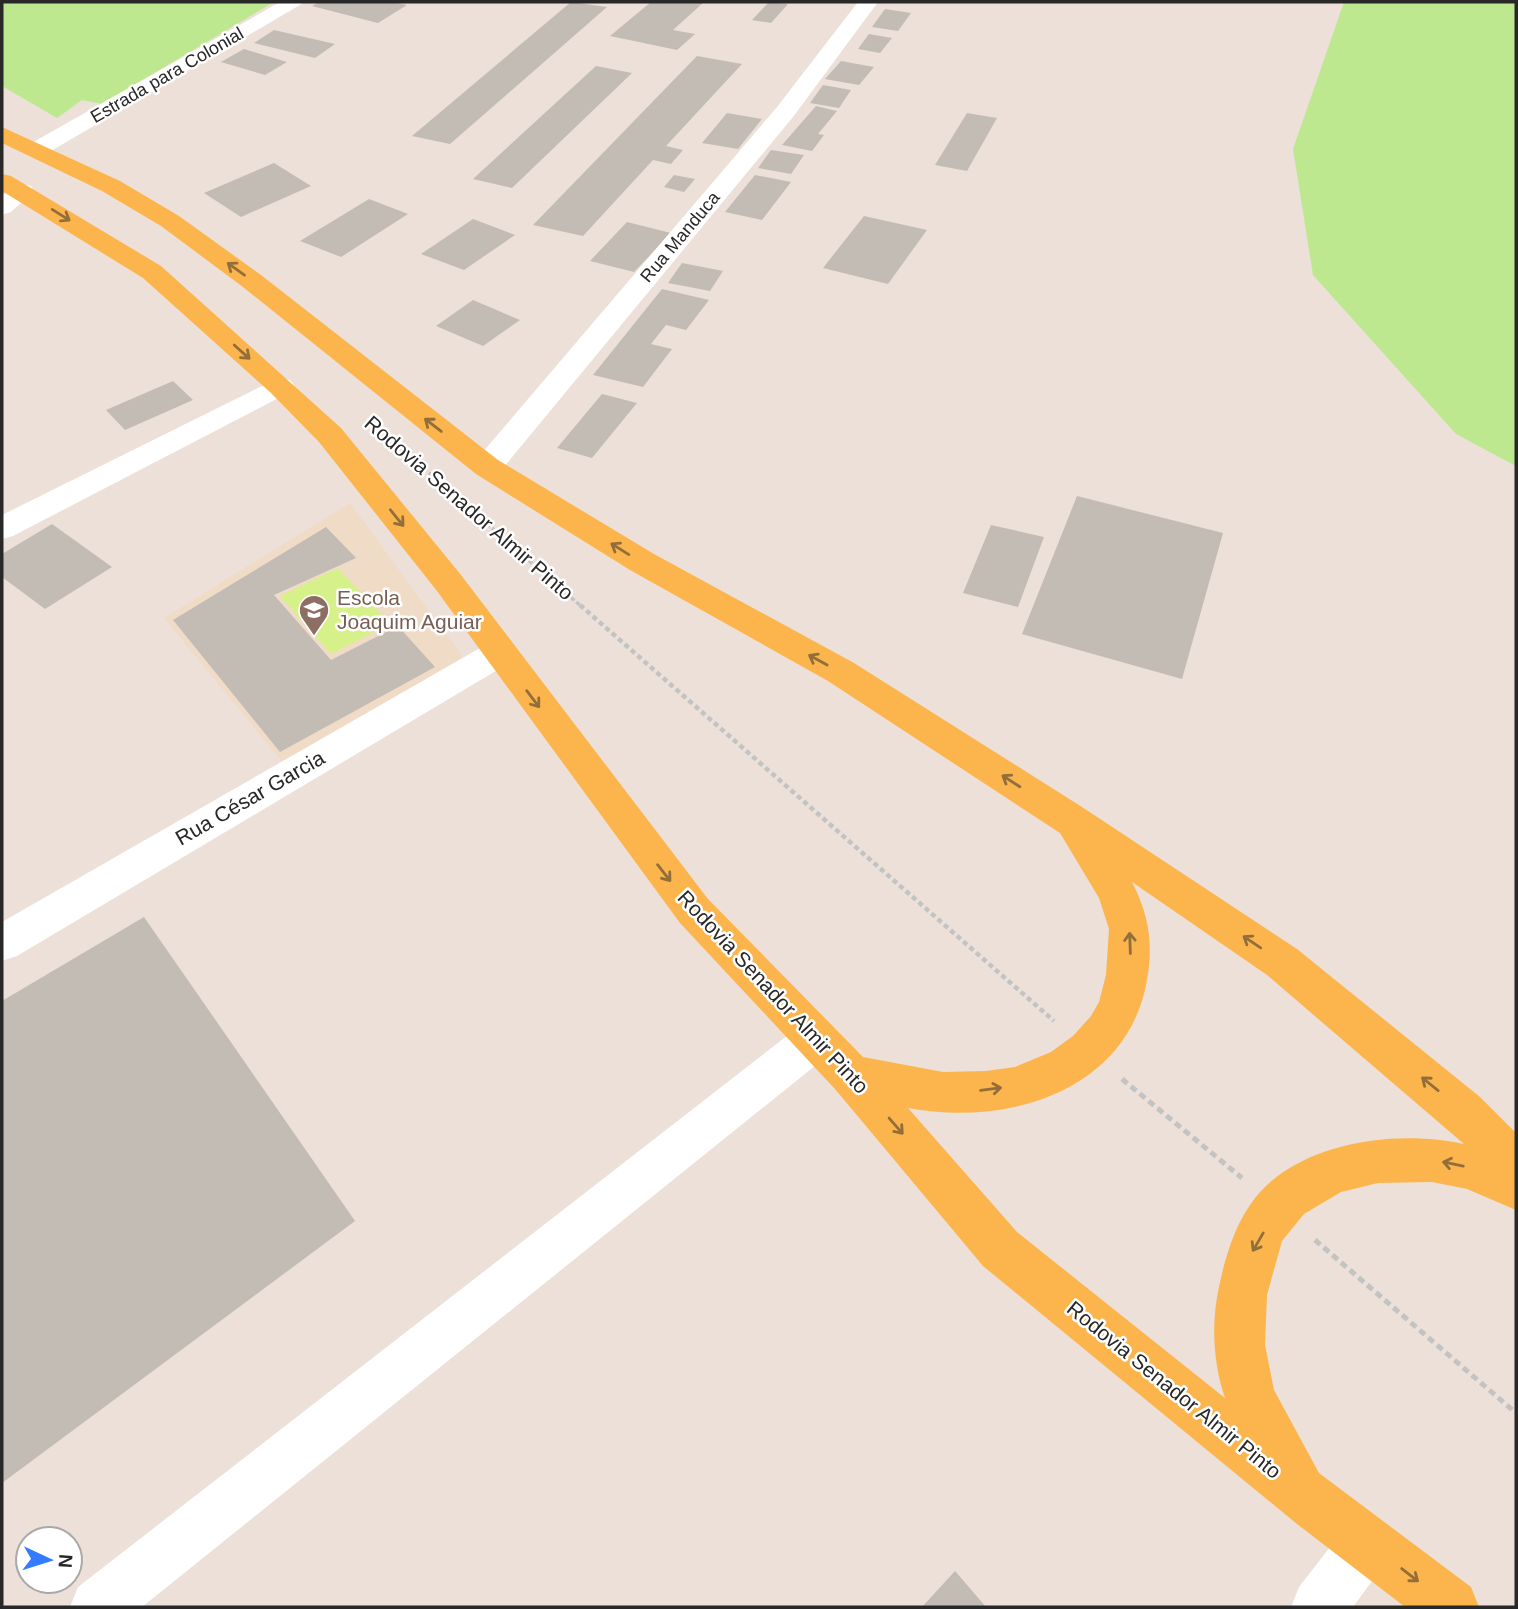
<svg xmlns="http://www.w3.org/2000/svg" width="1518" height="1609" font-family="Helvetica,sans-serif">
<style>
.education{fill:#f0dbc6}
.green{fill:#bde88f}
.pitch{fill:#d7f18a}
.building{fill:#c3bcb4}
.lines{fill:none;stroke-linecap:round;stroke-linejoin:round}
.path-far2{stroke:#c3c3c3;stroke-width:3.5;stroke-dasharray:4.5 2.5;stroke-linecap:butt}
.path-far1{stroke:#c3c3c3;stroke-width:4.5;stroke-dasharray:5 3.5;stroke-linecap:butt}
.path{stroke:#c3c3c3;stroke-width:5;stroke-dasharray:7 4.5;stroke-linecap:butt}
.minor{fill:#fff;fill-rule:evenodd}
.primary{fill:#fcb54d;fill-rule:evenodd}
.oneway{stroke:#926e3a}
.labels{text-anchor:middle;stroke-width:5;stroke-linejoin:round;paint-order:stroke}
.far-street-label{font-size:18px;fill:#282828;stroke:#fff}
.street-label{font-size:21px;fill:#282828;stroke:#fff}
.education-label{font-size:21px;fill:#785e54;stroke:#fff;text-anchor:start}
</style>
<rect width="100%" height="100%" fill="#ece0d8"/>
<path class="education" d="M350,503L463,657L284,764L164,618Z"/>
<path class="green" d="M2,2H274L102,104L82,100L57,118L2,86Z
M1344,2H1516V466L1456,434L1313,275L1293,149Z"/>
<path class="pitch" d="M338,568L390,624L331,654L280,596Z"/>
<path class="building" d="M319,2H393L407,5L378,23L312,6Z
M571,2L607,7L450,144L412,136Z
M651,2H704L673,30L695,34L677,50L610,36Z
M769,2L788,4L771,23L752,20Z
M885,9L911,13L898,31L872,27Z
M274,30L335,44L315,58L254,43Z
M869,34L892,38L880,53L858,49Z
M244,49L287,62L265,75L221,62Z
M697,56L742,64L666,146L683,150L671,164L653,160L583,236L533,225Z
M841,61L874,67L859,85L825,79Z
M596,66L632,73L512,188L473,179Z
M823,85L851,90L839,108L810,103Z
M816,106L837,111L818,134L824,135L812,151L782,145Z
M727,113L762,119L738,149L702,143Z
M967,113L997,118L967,171L935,165Z
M771,150L804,155L791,174L758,168Z
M274,163L311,186L241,217L204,193Z
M674,175L695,179L684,192L664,187Z
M755,175L791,182L762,220L725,212Z
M369,199L408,214L341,257L300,241Z
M864,216L927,230L888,284L823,268Z
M473,219L515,235L464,270L421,254Z
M627,222L671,233L634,272L590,261Z
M682,263L723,271L710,291L668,283Z
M662,289L709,300L686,330L666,325L651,344L672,349L643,387L593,375Z
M473,300L520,320L483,346L436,326Z
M173,381L193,400L125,430L106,410Z
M602,394L637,403L592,458L557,448Z
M1077,496L1223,533L1182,679L1022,634Z
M52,524L112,567L45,609L2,577V554Z
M991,525L1044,537L1018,607L963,593Z
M326,527L356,558L274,595L331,660L398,626L435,667L280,752L173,620Z
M144,917L355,1221L2,1483V1001Z
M955,1571L986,1607H922Z"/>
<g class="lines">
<path class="path-far2" d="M413,459L582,607"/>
<path class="path-far1" d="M580,605L1054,1021"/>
<path class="path" d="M1122,1079L1242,1178
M1315,1240L1516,1413"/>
<path class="minor" d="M280,2H305L46,154H30L26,149L30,144Z
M858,2H878L793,117L498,474L487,477L476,474L472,467L476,460L777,107Z
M22,184L31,186L34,191L11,212L2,215V195Z
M280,377L290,380L295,386L290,392L13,536L2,539V515Z
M499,640L511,644L517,653L511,662L17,956L2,961V922L487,644Z
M816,1019L831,1025L838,1039L831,1053L142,1607H70L78,1587L801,1025Z
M1367,1516L1386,1524L1394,1543L1386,1562L1353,1607H1291L1299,1587L1348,1524Z"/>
<path class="primary" d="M2,127L120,181L179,216L261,275L498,460L654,554L854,663L1082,807L1297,949L1480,1097L1516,1133V1210L1467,1189L1432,1182L1378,1183L1341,1192L1304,1214L1282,1241L1267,1295L1265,1345L1274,1390L1319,1473L1471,1587L1479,1607H1405L1297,1524L983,1266L835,1089L680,923L437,591L319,442L270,392L143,278L2,191V174L11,176L161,266L341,428L461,575L708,899L863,1057L943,1072L986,1071L1015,1067L1051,1052L1073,1036L1091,1016L1099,1002L1106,975L1109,929L1099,898L1060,833L828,681L630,570L476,474L243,287L161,226L102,191L2,143ZM1132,882L1267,975L1464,1144C1401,1130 1310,1140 1262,1190C1238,1215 1226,1253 1219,1287C1211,1323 1213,1363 1225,1398L1017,1232L908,1108C1002,1126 1120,1095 1145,990C1154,950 1151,919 1132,882Z"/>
</g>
<defs><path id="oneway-shaft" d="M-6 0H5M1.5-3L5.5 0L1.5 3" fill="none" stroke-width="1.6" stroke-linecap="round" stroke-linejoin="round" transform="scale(1.75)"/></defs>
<g class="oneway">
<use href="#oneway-shaft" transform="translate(61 215) rotate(32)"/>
<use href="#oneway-shaft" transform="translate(236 269) rotate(-144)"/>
<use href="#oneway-shaft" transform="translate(242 352) rotate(42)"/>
<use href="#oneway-shaft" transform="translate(433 425) rotate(-142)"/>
<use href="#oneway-shaft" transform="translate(397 518) rotate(51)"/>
<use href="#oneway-shaft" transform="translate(620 549) rotate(-148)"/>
<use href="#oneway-shaft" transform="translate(818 660) rotate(-151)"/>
<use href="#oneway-shaft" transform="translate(533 699) rotate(53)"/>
<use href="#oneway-shaft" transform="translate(1011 781) rotate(-147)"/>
<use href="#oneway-shaft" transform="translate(664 873) rotate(52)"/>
<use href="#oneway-shaft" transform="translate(1252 942) rotate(-146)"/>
<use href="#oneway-shaft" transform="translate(1130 943) rotate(-92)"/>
<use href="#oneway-shaft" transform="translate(1430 1084) rotate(-141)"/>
<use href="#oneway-shaft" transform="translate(991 1089) rotate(-8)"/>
<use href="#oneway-shaft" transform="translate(896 1126) rotate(49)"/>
<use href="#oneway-shaft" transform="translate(1453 1164) rotate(-168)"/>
<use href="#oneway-shaft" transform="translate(1258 1242) rotate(120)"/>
<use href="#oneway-shaft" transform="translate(1410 1575) rotate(38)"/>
</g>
<defs>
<g id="school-pin" transform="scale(1.575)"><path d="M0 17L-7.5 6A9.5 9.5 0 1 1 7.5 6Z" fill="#8d6e63" stroke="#fff"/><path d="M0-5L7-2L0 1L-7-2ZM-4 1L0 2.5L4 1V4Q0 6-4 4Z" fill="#fff"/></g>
</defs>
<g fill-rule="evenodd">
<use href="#school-pin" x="314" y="610"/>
</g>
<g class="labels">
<g class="far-street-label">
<text transform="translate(167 75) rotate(-30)" y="6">Estrada para Colonial</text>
<text transform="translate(680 237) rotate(-50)" y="6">Rua Manduca</text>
</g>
<g class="street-label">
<text transform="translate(469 508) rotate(41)" y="7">Rodovia Senador Almir Pinto</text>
<text transform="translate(250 798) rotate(-30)" y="7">Rua César Garcia</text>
<text transform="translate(773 992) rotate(47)" y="7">Rodovia Senador Almir Pinto</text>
<text transform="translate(1174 1390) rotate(39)" y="7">Rodovia Senador Almir Pinto</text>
</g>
<g class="education-label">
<text x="337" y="605">Escola<tspan x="337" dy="24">Joaquim Aguiar</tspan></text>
</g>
</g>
<rect width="1518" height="1609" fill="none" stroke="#282828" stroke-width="7"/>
<g transform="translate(49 1560) rotate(94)"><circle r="33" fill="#ffffff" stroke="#a9a9a9" stroke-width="2"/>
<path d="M0-5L12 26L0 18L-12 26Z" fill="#337cff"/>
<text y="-10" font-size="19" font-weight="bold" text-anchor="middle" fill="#282828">N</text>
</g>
</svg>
